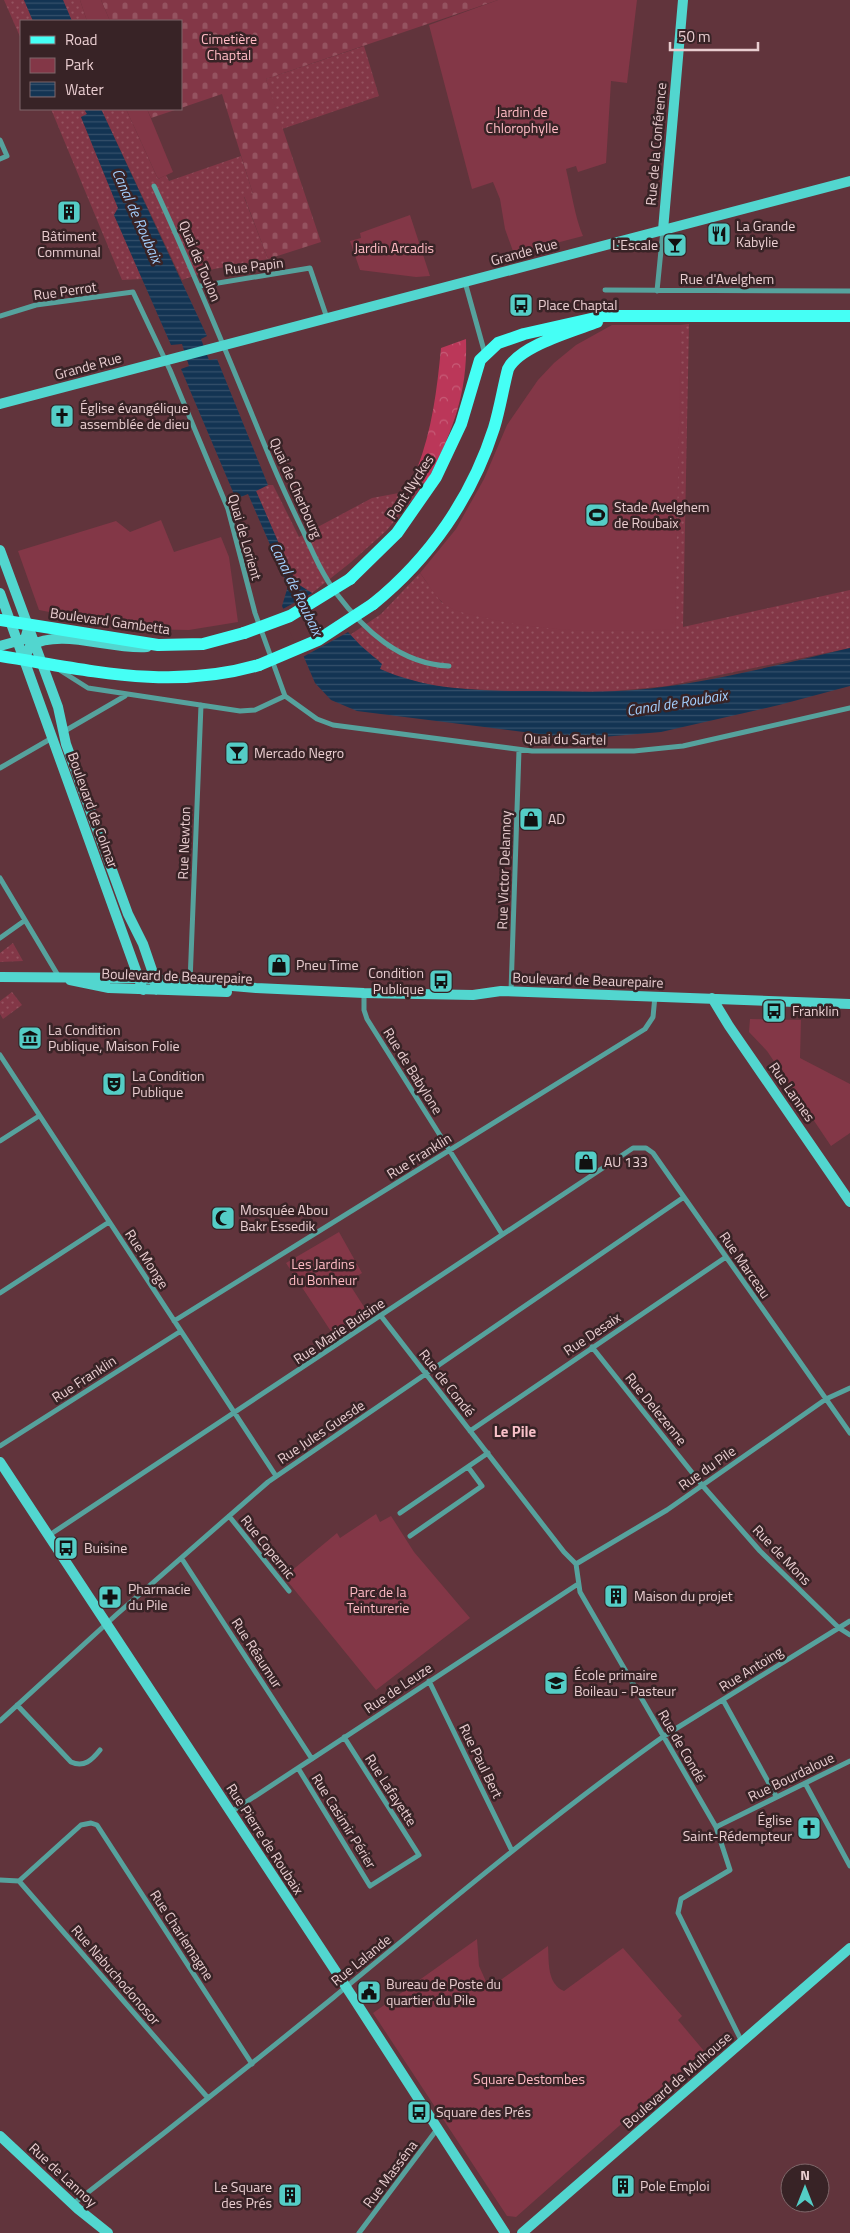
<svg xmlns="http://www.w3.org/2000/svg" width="850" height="2233" font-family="'Titillium Web',sans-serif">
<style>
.grass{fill:url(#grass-dots)}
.forest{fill:url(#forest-crowns)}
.cemetery{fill:url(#cemetery-stones)}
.green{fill:#833747}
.water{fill:url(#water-rules)}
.pier{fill:#61343c}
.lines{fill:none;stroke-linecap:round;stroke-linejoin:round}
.street{stroke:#56a29d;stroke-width:5}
.secondary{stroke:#52d6cf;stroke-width:10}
.primary{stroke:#45fff5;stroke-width:12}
.primary-bridge{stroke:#45fff5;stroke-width:12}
.labels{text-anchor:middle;stroke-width:5;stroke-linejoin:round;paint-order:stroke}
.park-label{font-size:14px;fill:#ffbbc4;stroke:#382326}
.street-label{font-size:14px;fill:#e9cdd0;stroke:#382326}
.poi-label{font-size:14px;fill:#e9cdd0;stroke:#382326;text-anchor:start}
.water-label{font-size:15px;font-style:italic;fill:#a3cffd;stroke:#382326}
.neighbourhood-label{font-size:15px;font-weight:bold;fill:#f8c0c8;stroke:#382326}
</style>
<defs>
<pattern id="grass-dots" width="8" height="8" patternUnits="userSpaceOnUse" patternTransform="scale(1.25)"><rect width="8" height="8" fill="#833747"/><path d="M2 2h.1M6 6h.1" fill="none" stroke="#955360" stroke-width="1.8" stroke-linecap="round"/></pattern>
<pattern id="forest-crowns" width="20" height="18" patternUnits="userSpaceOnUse" patternTransform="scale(1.25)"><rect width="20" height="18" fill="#bb3759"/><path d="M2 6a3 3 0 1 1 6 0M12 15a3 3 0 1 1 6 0" fill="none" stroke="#c75c77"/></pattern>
<pattern id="cemetery-stones" width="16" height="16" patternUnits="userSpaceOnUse" patternTransform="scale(1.25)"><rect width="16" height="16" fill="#833747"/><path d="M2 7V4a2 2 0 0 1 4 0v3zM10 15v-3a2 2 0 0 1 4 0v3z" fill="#955360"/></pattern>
<pattern id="water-rules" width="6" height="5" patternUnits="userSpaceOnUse" patternTransform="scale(1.25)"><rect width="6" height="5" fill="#133453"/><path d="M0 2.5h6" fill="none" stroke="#35506b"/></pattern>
</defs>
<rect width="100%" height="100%" fill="#61343c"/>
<path class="grass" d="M4,0H24L33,21H21V39Z
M63,0H80L87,21H71Z
M364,46L379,96L282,129L266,79Z
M51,109H84L87,114L81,117L118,208L114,215L142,279L122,280Z
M95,109H126L158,179L166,175L169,181L241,156L253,194L244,197L268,259L214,269L182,280L101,109Z
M689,324L683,627L850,590V648L667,686L604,692L501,691L441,687L401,678L380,669L379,660L370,655L350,635L381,614L420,573L442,603L681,325Z
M417,469L425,485L386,531L350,563L312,593L296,583L256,491L268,485H273L299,537L372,498L404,492Z
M13,943L23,961L0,962V953Z
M12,992L22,1005L3,1019L0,1014V1001Z"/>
<path class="forest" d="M466,339C468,395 451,436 425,485L417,469C432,430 437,390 441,348Z"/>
<path class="cemetery" d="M101,0H498L266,79L321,242L268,259L244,196L253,194L222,94L181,108V21H110Z
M147,109H178L151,118Z"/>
<path class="green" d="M80,0H101L110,21H87Z
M498,0H637L627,83L611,81L606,163L578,172L576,166L566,169C571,189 575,218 583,236L514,254L505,229L500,199L493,182L472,189L429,25Z
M126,109H147L173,172L158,179Z
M410,215L430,276L416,277L360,270L350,241L361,238L360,233Z
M612,325H681L675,629C611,632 545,633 482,617C469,614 454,612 443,603C434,595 427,582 420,573L456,529L484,479L507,425L538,380L554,363L576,345Z
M161,520L174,552L221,537L229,557L238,622L189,630L138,629L39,610L18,551L116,521L130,532Z
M750,1019L801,1020L800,1058L850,1084V1133L831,1146L767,1051L749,1032Z
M339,1232L362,1273L348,1282L368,1313L334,1336L286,1263Z
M376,1514L380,1522L391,1516L414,1552L470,1618L376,1690L284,1577L337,1533L340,1538Z
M477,1939L479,1966L488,1986L491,1987L548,1946C549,1962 547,1984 564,1991L623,1948L682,2016L678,2020L704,2051L516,2217L507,2216L373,2013Z"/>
<path class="water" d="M24,0H63L72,21H33Z
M84,109H101L207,336L201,339L209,360L217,359L268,485L256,491L296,583L312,593L360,645L382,664L380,669C428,690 478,691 529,691C564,691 599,693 635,690C704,684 782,664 850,648V686L779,705L661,732L579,739L357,711L331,700L315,683L282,606L288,586L248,494L236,499L181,369L189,366L182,344L171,345L114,215L118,208L81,117L87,114Z"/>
<path class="pier" d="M314,592L350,631L301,658L281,610Z"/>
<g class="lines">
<path class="street" d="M0,140L7,156L0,159
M154,186C194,272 229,359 265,446C277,476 290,504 304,533C313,553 322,574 336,593C364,630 400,664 449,666
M465,282L485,354
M200,286L310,268L327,318
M605,290L850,291
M657,291L663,230
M0,316L36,305L133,292L170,370L228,509L255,613L285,696
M58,669L88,688L240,711L255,710L285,696
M285,696L317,719L333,725L532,751H634L683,746L850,708
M63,732L125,696
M0,768L52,738
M0,878L59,977
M0,938L24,921
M190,982L201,705
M511,991L519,750
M364,993V1010L367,1019L502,1234
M0,1055L276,1476
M0,1141L39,1116
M0,1293L109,1222
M381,1316L564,1552L576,1564L580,1592L716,1827L730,1870L681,1899L678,1913L742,2042
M174,1321L645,1029L653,1017L655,996
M592,1347L702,1485L760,1551L839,1628L850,1635
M470,1431L726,1257
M0,1446L181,1331
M400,1513L488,1453
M229,1516L289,1591
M48,1536L633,1148H646L653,1153L850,1433
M410,1536L482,1486L468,1467
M182,1559L312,1759
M576,1564L667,1510L826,1399L850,1388
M429,1681L512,1851
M723,1700L776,1796
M17,1705L71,1762C84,1768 92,1760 100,1750
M0,1721L116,1615L268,1482L684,1197
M298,1768L370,1886L419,1855L344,1737
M805,1783L850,1866
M231,1812L578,1584
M716,1827L850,1761
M0,1880L19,1881L208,2098
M19,1881L81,1825L91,1823L97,1825L252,2064
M73,2204C161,2136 248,2067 334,1997C442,1908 550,1817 664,1736L850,1621
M359,2233L438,2128"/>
<path class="secondary" d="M663,230L683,0
M0,404L850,181
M0,550L58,707L66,744L128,914L143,944L154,976L156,990
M0,593L143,990
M0,646L25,639L29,625
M24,660L30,646C61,628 110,650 147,647
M0,977L139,978L256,988L364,993L473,995L501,991L850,1004
M70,980L109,988L227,992
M712,998L729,1026L850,1202
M0,1462L354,1999L505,2233
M0,2136L78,2209L108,2233
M522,2233L850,1948"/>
<path class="primary" d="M350,579L397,533L436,477L461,424L480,360L498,343L524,334L604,316H850
M373,604C430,558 472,497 494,428C500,408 503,388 508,369C519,346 573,331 597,322
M0,620L158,645L203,644L244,633
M0,656C89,670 170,691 259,665"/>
<path class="primary-bridge" d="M244,633L290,616L350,579
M259,665L318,640L373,604"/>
</g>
<defs>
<g id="building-square" transform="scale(1.25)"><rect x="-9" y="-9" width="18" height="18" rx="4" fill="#54cdc6" stroke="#382326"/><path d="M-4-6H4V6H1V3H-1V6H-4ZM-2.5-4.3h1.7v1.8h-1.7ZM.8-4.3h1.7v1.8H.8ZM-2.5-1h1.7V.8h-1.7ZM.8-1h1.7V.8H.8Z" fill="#111"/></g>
<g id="restaurant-square" transform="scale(1.25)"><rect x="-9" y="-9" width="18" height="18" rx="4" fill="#54cdc6" stroke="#382326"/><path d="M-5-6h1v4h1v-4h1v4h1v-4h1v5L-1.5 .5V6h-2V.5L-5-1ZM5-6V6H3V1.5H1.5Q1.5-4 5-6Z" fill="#111"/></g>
<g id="bar-square" transform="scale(1.25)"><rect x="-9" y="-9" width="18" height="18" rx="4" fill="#54cdc6" stroke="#382326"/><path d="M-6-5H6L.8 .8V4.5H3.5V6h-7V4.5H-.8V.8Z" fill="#111"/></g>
<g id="bus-square" transform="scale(1.25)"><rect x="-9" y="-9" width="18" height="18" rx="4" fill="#54cdc6" stroke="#382326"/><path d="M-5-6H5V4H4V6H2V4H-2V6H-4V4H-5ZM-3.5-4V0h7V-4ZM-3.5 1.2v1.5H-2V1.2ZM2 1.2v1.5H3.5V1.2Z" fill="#111"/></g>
<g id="church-square" transform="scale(1.25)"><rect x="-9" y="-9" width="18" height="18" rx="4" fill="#54cdc6" stroke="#382326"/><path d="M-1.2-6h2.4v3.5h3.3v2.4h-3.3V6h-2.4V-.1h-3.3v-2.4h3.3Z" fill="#111"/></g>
<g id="stadium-square" transform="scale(1.25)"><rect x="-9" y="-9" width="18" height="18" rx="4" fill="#54cdc6" stroke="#382326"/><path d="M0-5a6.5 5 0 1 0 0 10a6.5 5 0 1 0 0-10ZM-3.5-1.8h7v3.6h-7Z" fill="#111"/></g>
<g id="shop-square" transform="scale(1.25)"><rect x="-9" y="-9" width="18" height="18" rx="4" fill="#54cdc6" stroke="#382326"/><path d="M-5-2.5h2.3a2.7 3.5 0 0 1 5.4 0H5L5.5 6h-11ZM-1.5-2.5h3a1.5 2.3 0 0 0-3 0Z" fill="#111"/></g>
<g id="museum-square" transform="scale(1.25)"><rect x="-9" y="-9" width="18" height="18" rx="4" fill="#54cdc6" stroke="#382326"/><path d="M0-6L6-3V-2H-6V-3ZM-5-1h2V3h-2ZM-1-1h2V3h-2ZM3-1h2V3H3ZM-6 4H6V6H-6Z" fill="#111"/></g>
<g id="theatre-square" transform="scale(1.25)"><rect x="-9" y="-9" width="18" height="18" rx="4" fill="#54cdc6" stroke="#382326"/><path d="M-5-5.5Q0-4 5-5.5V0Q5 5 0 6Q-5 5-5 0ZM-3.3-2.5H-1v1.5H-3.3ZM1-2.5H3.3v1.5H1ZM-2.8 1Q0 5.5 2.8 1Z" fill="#111"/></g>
<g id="mosque-square" transform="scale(1.25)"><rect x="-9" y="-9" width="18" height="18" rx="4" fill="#54cdc6" stroke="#382326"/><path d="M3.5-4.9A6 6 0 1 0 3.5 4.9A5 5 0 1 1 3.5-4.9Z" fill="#111"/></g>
<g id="pharmacy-square" transform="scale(1.25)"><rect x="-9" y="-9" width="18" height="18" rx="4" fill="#54cdc6" stroke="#382326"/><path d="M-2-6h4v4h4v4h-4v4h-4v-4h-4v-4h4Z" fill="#111"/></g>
<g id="school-square" transform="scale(1.25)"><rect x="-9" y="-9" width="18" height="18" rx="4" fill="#54cdc6" stroke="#382326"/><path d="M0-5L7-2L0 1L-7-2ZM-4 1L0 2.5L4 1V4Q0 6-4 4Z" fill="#111"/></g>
<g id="civic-square" transform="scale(1.25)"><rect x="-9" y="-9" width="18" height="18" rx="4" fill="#54cdc6" stroke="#382326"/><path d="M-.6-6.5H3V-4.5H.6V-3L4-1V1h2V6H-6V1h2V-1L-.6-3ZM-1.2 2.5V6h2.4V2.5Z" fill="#111"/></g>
</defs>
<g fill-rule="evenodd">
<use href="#building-square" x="69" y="212"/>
<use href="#restaurant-square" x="719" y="234"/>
<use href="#bar-square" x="675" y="245"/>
<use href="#bus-square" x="521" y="305"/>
<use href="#church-square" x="62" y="416"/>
<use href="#stadium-square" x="597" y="515"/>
<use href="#bar-square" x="237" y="753"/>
<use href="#shop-square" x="531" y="819"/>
<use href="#shop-square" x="279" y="965"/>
<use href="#bus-square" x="441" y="981"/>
<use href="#bus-square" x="774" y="1011"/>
<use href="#museum-square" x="30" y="1038"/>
<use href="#theatre-square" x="114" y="1084"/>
<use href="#shop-square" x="586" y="1162"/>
<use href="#mosque-square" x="223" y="1218"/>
<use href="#bus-square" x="66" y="1548"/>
<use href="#building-square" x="616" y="1596"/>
<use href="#pharmacy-square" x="110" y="1597"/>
<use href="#school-square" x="556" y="1683"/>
<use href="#church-square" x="809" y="1828"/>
<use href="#civic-square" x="369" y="1992"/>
<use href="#bus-square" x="419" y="2112"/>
<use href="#building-square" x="623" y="2186"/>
<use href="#building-square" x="290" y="2195"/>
</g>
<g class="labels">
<g class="park-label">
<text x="229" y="44">Cimetière<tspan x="229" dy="16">Chaptal</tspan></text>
<text x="522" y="117">Jardin de<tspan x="522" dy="16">Chlorophylle</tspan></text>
<text x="394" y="253">Jardin Arcadis</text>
<text x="323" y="1269">Les Jardins<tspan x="323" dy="16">du Bonheur</tspan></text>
<text x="378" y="1597">Parc de la<tspan x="378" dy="16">Teinturerie</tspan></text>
<text x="529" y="2084">Square Destombes</text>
</g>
<g class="street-label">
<text transform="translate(656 144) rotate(-85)" y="5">Rue de la Conférence</text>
<text transform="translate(524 252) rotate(-15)" y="5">Grande Rue</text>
<text transform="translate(200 261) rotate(67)" y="5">Quai de Toulon</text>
<text transform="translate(254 266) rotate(-7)" y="5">Rue Papin</text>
<text x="727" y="284">Rue d'Avelghem</text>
<text transform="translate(65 291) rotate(-8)" y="5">Rue Perrot</text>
<text transform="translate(88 366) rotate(-15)" y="5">Grande Rue</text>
<text transform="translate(410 487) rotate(-57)" y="5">Pont Nyckes</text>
<text transform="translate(296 488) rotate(66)" y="5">Quai de Cherbourg</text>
<text transform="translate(245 537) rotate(74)" y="5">Quai de Lorient</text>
<text transform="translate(110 621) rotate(8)" y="5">Boulevard Gambetta</text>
<text transform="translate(565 739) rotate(1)" y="5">Quai du Sartel</text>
<text transform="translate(93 810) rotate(70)" y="5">Boulevard de Colmar</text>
<text transform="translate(184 843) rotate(-88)" y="5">Rue Newton</text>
<text transform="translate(504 870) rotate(-88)" y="5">Rue Victor Delannoy</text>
<text transform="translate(177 976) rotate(2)" y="5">Boulevard de Beaurepaire</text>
<text transform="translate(588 980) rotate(2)" y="5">Boulevard de Beaurepaire</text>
<text transform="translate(413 1071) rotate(58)" y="5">Rue de Babylone</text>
<text transform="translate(792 1092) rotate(55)" y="5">Rue Lannes</text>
<text transform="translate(419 1156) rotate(-32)" y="5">Rue Franklin</text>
<text transform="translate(147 1259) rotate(57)" y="5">Rue Monge</text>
<text transform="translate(745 1265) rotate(55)" y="5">Rue Marceau</text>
<text transform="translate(339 1331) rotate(-34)" y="5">Rue Marie Buisine</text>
<text transform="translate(592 1334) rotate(-34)" y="5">Rue Desaix</text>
<text transform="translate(84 1379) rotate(-33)" y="5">Rue Franklin</text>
<text transform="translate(447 1383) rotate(52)" y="5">Rue de Condé</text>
<text transform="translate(656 1409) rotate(51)" y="5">Rue Delezenne</text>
<text transform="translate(321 1432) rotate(-34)" y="5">Rue Jules Guesde</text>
<text transform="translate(707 1468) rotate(-35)" y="5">Rue du Pile</text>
<text transform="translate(268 1547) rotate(51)" y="5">Rue Copernic</text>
<text transform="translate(782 1555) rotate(46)" y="5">Rue de Mons</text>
<text transform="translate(257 1653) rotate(57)" y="5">Rue Réaumur</text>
<text transform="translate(751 1669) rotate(-32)" y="5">Rue Antoing</text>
<text transform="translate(398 1688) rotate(-34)" y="5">Rue de Leuze</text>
<text transform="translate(682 1746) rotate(60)" y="5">Rue de Condé</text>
<text transform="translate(481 1761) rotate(64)" y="5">Rue Paul Bert</text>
<text transform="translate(791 1777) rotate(-26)" y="5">Rue Bourdaloue</text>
<text transform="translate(391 1790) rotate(57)" y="5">Rue Lafayette</text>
<text transform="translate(344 1821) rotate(58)" y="5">Rue Casimir Périer</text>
<text transform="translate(265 1839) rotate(57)" y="5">Rue Pierre de Roubaix</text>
<text transform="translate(182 1935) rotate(57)" y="5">Rue Charlemagne</text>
<text transform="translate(361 1960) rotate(-39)" y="5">Rue Lalande</text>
<text transform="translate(116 1975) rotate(49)" y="5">Rue Nabuchodonosor</text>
<text transform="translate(677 2080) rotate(-41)" y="5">Boulevard de Mulhouse</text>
<text transform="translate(390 2174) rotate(-53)" y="5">Rue Masséna</text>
<text transform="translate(63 2175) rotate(43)" y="5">Rue de Lannoy</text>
</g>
<g class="poi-label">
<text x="736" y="231">La Grande<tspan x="736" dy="16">Kabylie</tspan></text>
<text x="69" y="241" text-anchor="middle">Bâtiment<tspan x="69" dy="16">Communal</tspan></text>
<text x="658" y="250" text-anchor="end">L'Escale</text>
<text x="538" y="310">Place Chaptal</text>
<text x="80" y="413">Église évangélique<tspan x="80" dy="16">assemblée de dieu</tspan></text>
<text x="614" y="512">Stade Avelghem<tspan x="614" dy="16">de Roubaix</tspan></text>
<text x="254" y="758">Mercado Negro</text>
<text x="548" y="824">AD</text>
<text x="296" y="970">Pneu Time</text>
<text x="424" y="978" text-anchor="end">Condition<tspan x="424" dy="16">Publique</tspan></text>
<text x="792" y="1016">Franklin</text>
<text x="48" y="1035">La Condition<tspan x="48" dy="16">Publique, Maison Folie</tspan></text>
<text x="132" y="1081">La Condition<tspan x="132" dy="16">Publique</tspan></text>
<text x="604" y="1167">AU 133</text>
<text x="240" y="1215">Mosquée Abou<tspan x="240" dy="16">Bakr Essedik</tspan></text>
<text x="84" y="1553">Buisine</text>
<text x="128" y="1594">Pharmacie<tspan x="128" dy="16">du Pile</tspan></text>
<text x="634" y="1601">Maison du projet</text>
<text x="574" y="1680">École primaire<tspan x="574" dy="16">Boileau - Pasteur</tspan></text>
<text x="792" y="1825" text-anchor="end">Église<tspan x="792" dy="16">Saint-Rédempteur</tspan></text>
<text x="386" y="1989">Bureau de Poste du<tspan x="386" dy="16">quartier du Pile</tspan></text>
<text x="436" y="2117">Square des Prés</text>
<text x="640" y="2191">Pole Emploi</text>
<text x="272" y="2192" text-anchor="end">Le Square<tspan x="272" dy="16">des Prés</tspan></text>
</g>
<g class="water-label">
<text transform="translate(137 216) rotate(66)" y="5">Canal de Roubaix</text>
<text transform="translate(296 589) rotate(64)" y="5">Canal de Roubaix</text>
<text transform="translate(677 703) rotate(-9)" y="5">Canal de Roubaix</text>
</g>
<g class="neighbourhood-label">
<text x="515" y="1437">Le Pile</text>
</g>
</g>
<rect x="20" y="20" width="162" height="90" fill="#382326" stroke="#7f676a"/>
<rect x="30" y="36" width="25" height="8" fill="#45fff5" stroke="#7f676a"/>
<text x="65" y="45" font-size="15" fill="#e9cdd0">Road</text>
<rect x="30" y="58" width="25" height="15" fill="#833747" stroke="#7f676a"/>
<text x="65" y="70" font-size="15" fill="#e9cdd0">Park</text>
<rect x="30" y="82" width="25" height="15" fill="url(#water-rules)" stroke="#7f676a"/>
<text x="65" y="95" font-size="15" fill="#e9cdd0">Water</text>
<g transform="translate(805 2188)"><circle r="24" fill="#382326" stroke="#7f676a"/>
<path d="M0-4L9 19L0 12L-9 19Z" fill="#54cdc6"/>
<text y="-8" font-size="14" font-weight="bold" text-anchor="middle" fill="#e9cdd0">N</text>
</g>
<path d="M670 42v8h88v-8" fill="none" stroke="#e9cdd0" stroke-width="2.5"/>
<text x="678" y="42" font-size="15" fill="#e9cdd0" stroke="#382326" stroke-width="4" paint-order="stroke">50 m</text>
</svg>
